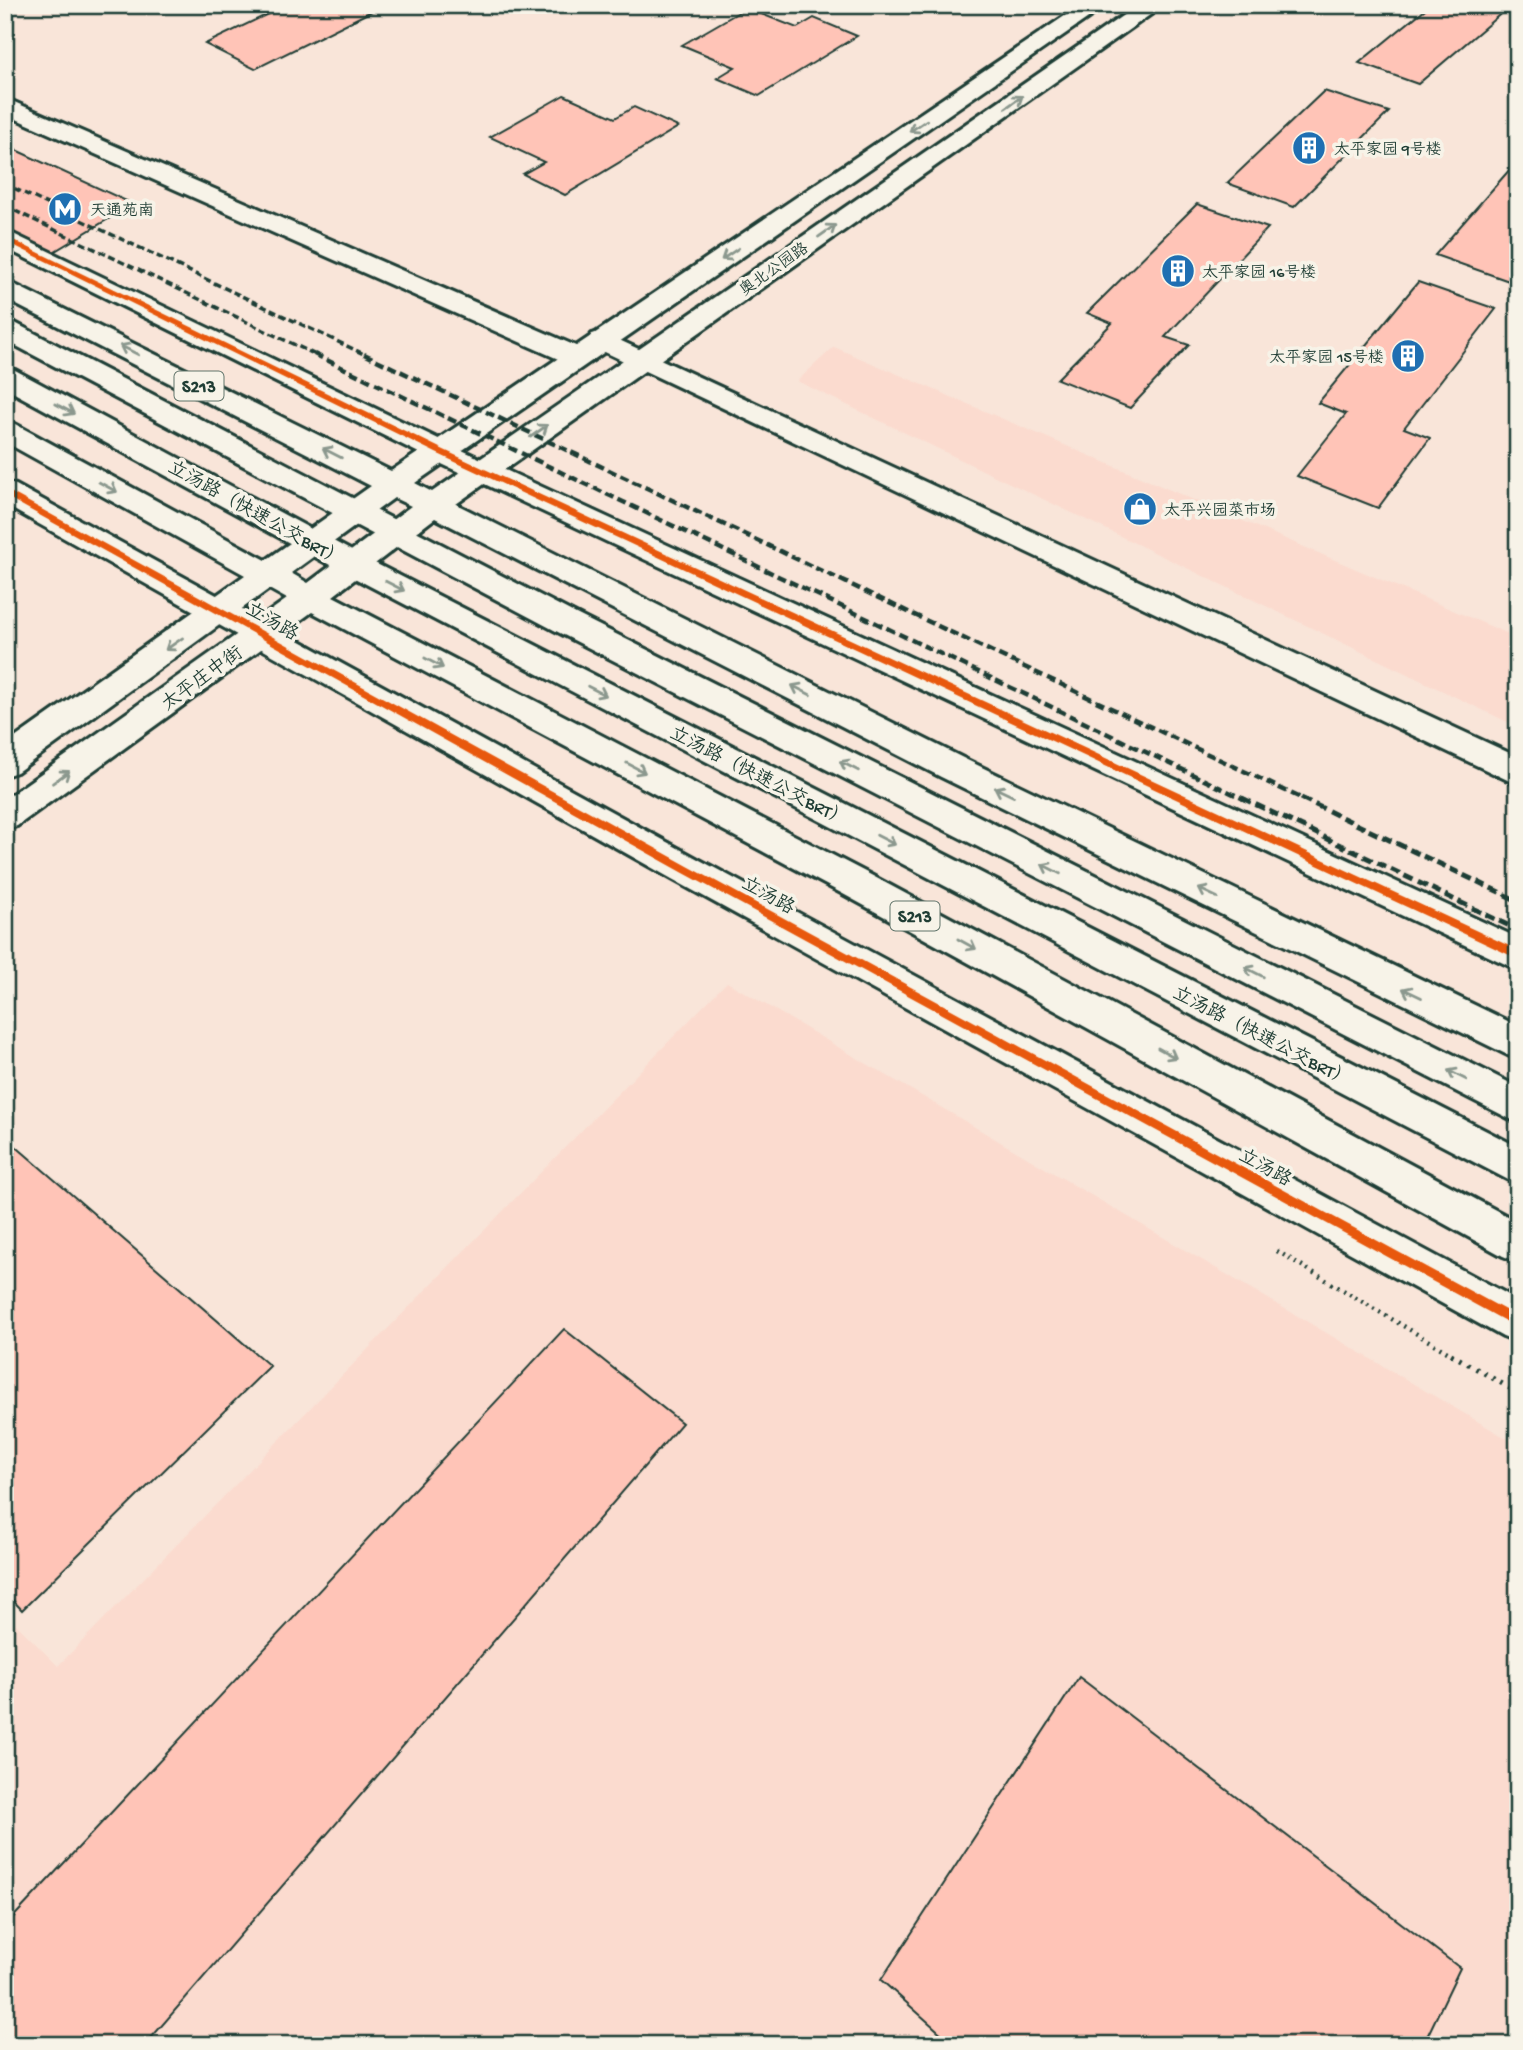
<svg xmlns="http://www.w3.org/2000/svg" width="1523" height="2050" font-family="'Gochi Hand','LXGW WenKai TC',sans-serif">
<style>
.built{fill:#fbdbcf}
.building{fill:#ffc4b7;stroke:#1f3d34;stroke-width:2}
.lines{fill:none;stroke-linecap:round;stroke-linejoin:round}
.minor-casing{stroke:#1f3d34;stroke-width:6}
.major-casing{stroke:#1f3d34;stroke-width:6}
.path-far1{stroke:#1f3d34;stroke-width:4.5;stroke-dasharray:2 5;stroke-linecap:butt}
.path{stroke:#1f3d34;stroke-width:5;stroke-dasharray:2.5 7;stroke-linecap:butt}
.minor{fill:#f7f3e8;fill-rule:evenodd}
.major{fill:#f7f3e8;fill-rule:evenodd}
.rail-far2{stroke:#1f3d34;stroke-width:3.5;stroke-dasharray:7 3.5;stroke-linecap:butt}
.rail-far1{stroke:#1f3d34;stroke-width:4.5;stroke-dasharray:9 4.5;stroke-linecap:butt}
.rail{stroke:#1f3d34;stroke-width:5;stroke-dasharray:10 5;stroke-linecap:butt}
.cycleway-casing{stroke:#f7f3e8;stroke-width:5}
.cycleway{fill:#e8590c;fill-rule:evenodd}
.oneway{stroke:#8b988e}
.labels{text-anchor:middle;stroke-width:7;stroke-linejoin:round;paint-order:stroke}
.far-poi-label{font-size:16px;fill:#1f3d34;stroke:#f7f3e8;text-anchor:start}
.far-street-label{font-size:16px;fill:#1f3d34;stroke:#f7f3e8}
.shield{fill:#f7f3e8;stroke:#60746a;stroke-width:2}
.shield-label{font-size:18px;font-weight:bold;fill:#1f3d34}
.street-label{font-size:19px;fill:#1f3d34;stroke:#f7f3e8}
</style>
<rect width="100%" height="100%" fill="#f9e5d9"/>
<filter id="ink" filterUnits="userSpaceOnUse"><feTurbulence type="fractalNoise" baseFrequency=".0143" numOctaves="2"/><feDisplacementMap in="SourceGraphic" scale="14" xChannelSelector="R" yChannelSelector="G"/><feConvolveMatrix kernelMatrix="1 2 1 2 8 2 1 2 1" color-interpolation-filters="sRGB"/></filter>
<g filter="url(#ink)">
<path class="built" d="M834,347L1518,638V727L797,381Z
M727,982L1518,1445V2045H5V1613L58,1666Z"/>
<path class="building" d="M287,5H384L255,69L205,44Z
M1430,5H1511L1418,84L1359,63Z
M746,8L797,28L814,18L857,36L759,96L717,78L735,67L682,45Z
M1324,91L1389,112L1294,207L1227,183Z
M564,95L615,118L634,107L678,127L565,195L523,174L544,162L490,137Z
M5,145L133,204L35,263L5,249Z
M1518,160V270L1509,281L1435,255Z
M1197,204L1268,228L1165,337L1189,345L1130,408L1057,379L1112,323L1087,313Z
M1418,282L1496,309L1404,428L1430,438L1378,508L1297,476L1346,414L1318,403Z
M5,1137L270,1366L22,1610L5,1592Z
M564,1329L682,1423L145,2045H5V1926Z
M1079,1677L1460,1968L1423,2045H954L881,1980Z"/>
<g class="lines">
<g class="minor-casing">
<path id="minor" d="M5,98L585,350L589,356L585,362L575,364L565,362L5,114Z
M5,230L449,444L1518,938V970L429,458L5,248Z
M5,321L15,323L576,614L1518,1087V1123L554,630L5,340Z
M602,332L1518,757V785L592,346L588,340L592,334Z
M5,367L15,370L363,557L1518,1147V1185L341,571L5,388Z
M5,482L16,485L698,859L1518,1300V1343L1503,1337L672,879L5,505Z"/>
</g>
<g class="major-casing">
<path id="major" d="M1081,5H1107L415,483L432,492L1138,5H1164L456,504L965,759L1518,1026V1060L941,777L435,518L333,596L869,874L1518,1222V1262L1503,1256L843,894L312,612L17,826L5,830V799L287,599L269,589L17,772L5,776V745L245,575L5,442V421L15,424L266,560L371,486L5,299V280L391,471ZM394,498L411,506L308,583L291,573Z"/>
</g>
<path class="path-far1" d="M1277,1251L1454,1356"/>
<path class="path" d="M1451,1354L1518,1393"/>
<use href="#minor" class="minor"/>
<use href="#major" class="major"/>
<path class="rail-far2" d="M5,184L368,356
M5,206L318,356"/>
<path class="rail-far1" d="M314,354L1246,800
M364,354L1305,800"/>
<path class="rail" d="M1242,798L1518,930
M1301,798L1518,901"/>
<g class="cycleway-casing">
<path id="cycleway" d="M5,236L442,449L1518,950V959L436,453L5,241Z
M5,489L688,866L1518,1317V1328L682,872L5,496Z"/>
</g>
<use href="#cycleway" class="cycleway"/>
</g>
<defs><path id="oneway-shaft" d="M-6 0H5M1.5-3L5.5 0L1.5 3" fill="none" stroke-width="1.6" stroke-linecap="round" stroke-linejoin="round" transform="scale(1.75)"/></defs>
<g class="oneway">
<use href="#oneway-shaft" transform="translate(1014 102) rotate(-35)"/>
<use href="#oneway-shaft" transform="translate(918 126) rotate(146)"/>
<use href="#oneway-shaft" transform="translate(827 231) rotate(-35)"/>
<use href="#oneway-shaft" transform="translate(730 254) rotate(146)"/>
<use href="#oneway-shaft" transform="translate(129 350) rotate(-153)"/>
<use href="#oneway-shaft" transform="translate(65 409) rotate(28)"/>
<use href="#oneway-shaft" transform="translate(539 431) rotate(-35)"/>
<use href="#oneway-shaft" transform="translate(332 453) rotate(-153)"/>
<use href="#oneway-shaft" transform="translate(108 487) rotate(29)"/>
<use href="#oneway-shaft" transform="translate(395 586) rotate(27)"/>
<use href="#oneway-shaft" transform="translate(174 644) rotate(145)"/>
<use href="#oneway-shaft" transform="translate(434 663) rotate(28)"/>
<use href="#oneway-shaft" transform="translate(801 690) rotate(-153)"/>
<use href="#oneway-shaft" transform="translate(597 691) rotate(27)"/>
<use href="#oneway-shaft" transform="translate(849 766) rotate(-153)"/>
<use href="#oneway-shaft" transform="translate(636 768) rotate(28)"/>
<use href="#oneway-shaft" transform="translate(61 777) rotate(-36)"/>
<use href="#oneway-shaft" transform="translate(1004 792) rotate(-154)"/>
<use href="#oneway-shaft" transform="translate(886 840) rotate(27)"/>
<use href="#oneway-shaft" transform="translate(1051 869) rotate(-153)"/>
<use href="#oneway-shaft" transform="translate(1208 893) rotate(-154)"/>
<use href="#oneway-shaft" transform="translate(967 944) rotate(29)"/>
<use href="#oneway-shaft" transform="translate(1254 972) rotate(-153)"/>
<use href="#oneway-shaft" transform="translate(1412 993) rotate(-154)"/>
<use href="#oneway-shaft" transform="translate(1167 1053) rotate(29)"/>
<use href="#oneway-shaft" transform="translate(1457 1075) rotate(-153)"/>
</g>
</g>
<defs>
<g id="building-disc" transform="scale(1.75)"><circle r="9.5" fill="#1f6fb2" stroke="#f7f3e8"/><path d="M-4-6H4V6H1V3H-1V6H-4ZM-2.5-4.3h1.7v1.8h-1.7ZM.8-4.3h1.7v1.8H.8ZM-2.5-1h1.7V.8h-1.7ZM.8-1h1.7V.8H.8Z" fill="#fff"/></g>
<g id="metro-disc" transform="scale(1.75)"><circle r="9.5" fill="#1f6fb2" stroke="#f7f3e8"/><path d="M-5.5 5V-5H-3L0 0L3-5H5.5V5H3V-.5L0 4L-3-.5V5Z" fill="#fff"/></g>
<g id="shop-disc" transform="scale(1.75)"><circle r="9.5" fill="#1f6fb2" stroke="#f7f3e8"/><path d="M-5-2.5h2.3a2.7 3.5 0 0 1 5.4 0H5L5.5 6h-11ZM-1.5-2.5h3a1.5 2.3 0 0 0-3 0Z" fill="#fff"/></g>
</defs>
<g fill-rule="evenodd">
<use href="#building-disc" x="1309" y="148"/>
<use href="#metro-disc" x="65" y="209"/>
<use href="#building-disc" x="1178" y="271"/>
<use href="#building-disc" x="1408" y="356"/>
<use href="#shop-disc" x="1140" y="509"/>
</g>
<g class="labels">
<g class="far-poi-label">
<text x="1334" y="154">太平家园 9号楼</text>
<text x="90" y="215">天通苑南</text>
<text x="1202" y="277">太平家园 16号楼</text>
<text x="1384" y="362" text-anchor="end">太平家园 15号楼</text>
<text x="1164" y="515">太平兴园菜市场</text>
</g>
<g class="far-street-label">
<text transform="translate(773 268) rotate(-35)" y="6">奥北公园路</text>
</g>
<g class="shield">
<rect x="174.5" y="371.5" width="49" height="29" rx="5"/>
<rect x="890.5" y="901.5" width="49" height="29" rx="5"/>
</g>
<g class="shield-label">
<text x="199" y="392">S213</text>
<text x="915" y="922">S213</text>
</g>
<g class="street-label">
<text transform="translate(257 512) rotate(29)" y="7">立汤路（快速公交BRT）</text>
<text transform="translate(273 620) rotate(30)" y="7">立汤路</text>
<text transform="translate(201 677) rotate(-36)" y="7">太平庄中街</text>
<text transform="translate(760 775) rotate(27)" y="7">立汤路（快速公交BRT）</text>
<text transform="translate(769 894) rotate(29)" y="7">立汤路</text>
<text transform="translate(1263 1035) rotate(27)" y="7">立汤路（快速公交BRT）</text>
<text transform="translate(1266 1166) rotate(29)" y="7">立汤路</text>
</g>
</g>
<rect width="1523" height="2050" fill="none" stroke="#f7f3e8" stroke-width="28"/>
<rect x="14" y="14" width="1495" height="2022" fill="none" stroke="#1f3d34" stroke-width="2.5" filter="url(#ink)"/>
</svg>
